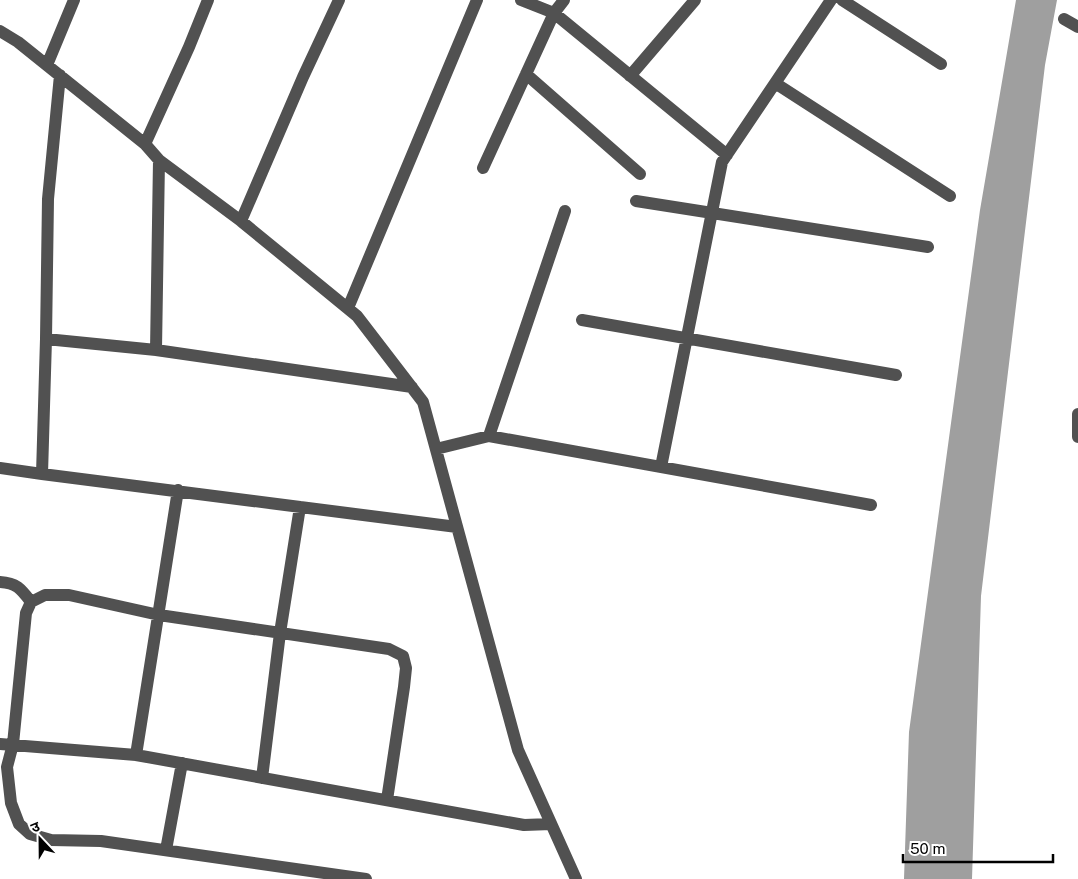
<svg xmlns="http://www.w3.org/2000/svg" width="1078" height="879" font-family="'Public Sans','Noto Sans Devanagari',sans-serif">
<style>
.water{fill:#9f9f9f}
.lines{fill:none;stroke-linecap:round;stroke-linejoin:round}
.minor{stroke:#515151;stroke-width:12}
</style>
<rect width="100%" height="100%" fill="#fff"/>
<path class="water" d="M1016,0H1057L1045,65L981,596L972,879H904L909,732L980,210Z"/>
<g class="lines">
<path class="minor" d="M521,0L554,13L727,155
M842,0L941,64
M1064,19L1078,27
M0,31L18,42L145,144L159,160L241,221L357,316L423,402L518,750L576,879
M47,65L74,0
M526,74L640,174
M630,76L695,0
M775,83L950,196
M145,144L189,47L208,0
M483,168L554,13L564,0
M636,201L928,247
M241,221L303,77L339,0
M348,308L477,0
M582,320L896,375
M46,339L156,350L412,387
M156,350L159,160
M1078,414V437
M489,436L565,211
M436,449L489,436L871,505
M661,467L722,162L831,0
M0,468L42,474L457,527
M42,474L46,339L48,199L60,75
M0,582C17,583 21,589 31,602
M0,744L136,755L524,825L551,824
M136,755L178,490
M262,778L280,633L300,507
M166,850L182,763
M366,879L101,841L51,840L30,834L19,824L11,803L7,767L13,744L26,613L31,602L45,595H69L159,615L389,649L403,656L406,668L404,687L387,800"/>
</g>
<g transform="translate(40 839) rotate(338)" stroke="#ffffff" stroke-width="4" paint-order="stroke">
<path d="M0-4L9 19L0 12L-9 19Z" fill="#000000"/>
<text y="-8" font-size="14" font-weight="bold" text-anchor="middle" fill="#000000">उ</text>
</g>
<path d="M903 854v8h150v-8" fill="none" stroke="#000000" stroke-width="2.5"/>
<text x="910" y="854" font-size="15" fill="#000000" stroke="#ffffff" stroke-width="4" paint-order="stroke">50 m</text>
</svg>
